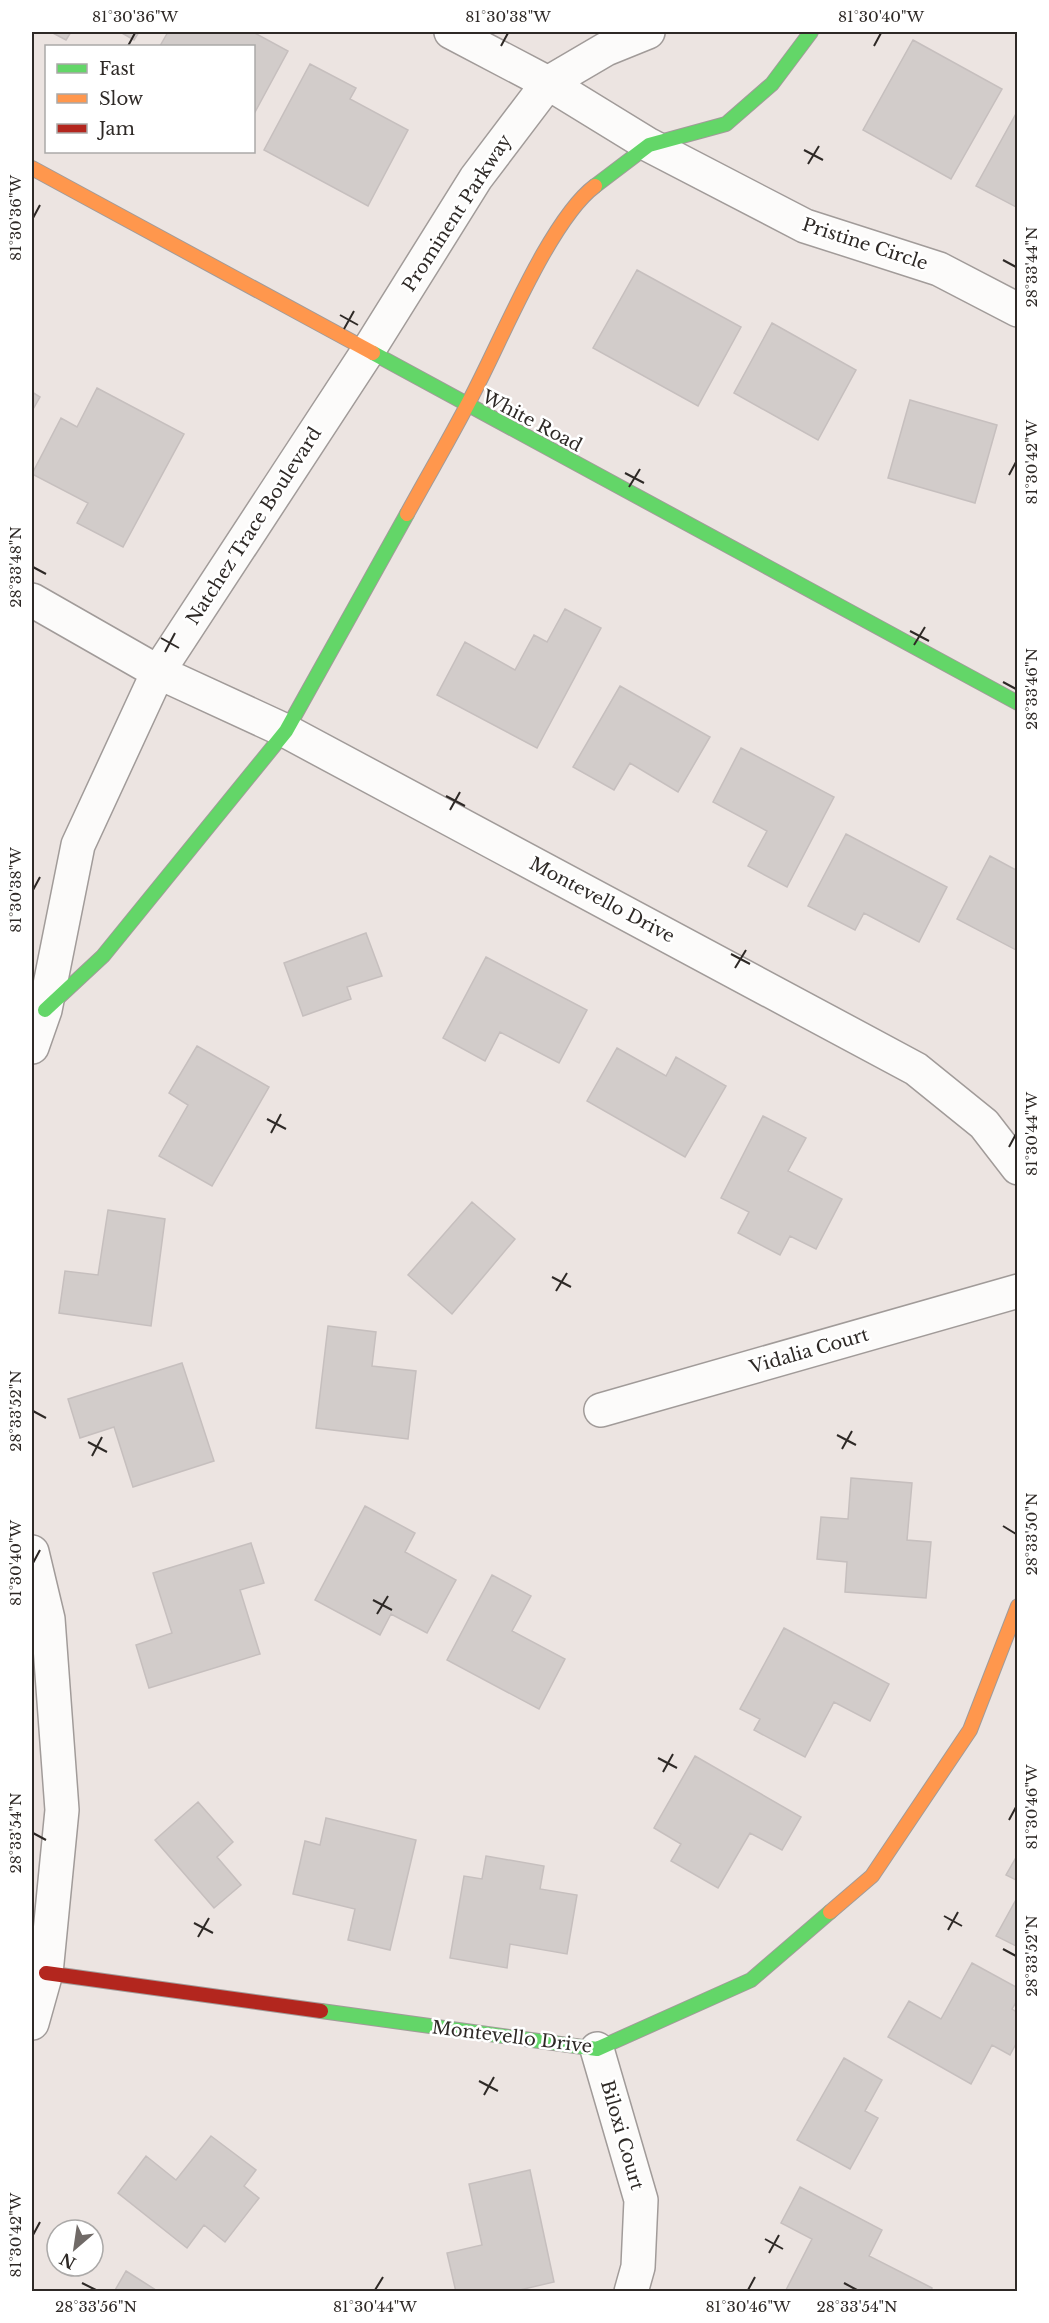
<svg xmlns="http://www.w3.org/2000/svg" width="1049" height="2323" font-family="'Libre Baskerville',serif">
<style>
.building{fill:#d2ccca;stroke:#c6bfbe;stroke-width:1.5}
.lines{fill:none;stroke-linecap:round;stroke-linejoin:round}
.street-casing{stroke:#a19b99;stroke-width:36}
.fast-casing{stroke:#a19b99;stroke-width:16}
.slow-casing{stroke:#a19b99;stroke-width:16}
.jam-casing{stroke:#a19b99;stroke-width:16}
.street{stroke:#fcfbfa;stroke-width:33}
.fast{stroke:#63d668;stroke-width:14}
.slow{stroke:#ff974d;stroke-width:14}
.jam{stroke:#b3261e;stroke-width:14}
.ticks{fill:none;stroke:#2e2926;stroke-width:2}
.labels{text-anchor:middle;stroke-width:5;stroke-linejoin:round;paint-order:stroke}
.street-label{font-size:18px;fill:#2e2926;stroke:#fff}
.neatline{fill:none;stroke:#2e2926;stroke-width:2}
.ticks-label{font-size:15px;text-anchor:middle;fill:#2e2926}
</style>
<rect width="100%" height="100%" fill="#ece4e1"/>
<path class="building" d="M51,32H71L66,40Z
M120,32H139L134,40Z
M168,32H253L288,51L254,114V46H160Z
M913,40L1002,89L951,179L863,130Z
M310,64L356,88L350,99L408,130L368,206L264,150Z
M1018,110V208L976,186Z
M637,270L741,327L698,406L593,348Z
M772,323L856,370L818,440L734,393Z
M97,388L184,434L123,547L77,523L88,503L32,474L61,418L77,427Z
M32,392L40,397L32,411Z
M910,400L997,425L975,503L888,478Z
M565,609L601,628L537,748L437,695L465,642L515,670L534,635L547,642Z
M620,686L710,737L678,792L630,763L614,790L573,767Z
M741,748L834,797L787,887L748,866L767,831L713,802Z
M846,834L947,887L919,942L864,913L855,930L808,906Z
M990,856L1018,871V951L957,919Z
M366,933L382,976L347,987L351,999L303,1016L284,963Z
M486,957L587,1010L559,1063L500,1032L485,1061L443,1038Z
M197,1046L269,1087L212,1186L159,1156L188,1105L169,1093Z
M617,1048L666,1076L676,1057L726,1086L685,1157L587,1101Z
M763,1116L806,1138L788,1171L842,1199L816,1249L790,1236L780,1255L738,1233L749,1212L721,1198Z
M472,1202L515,1239L452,1314L408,1275Z
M108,1210L165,1219L151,1326L59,1313L65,1271L98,1275Z
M328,1326L376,1332L372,1366L416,1371L408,1439L316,1428Z
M182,1363L214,1461L133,1487L114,1427L80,1438L68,1399Z
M851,1478L912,1483L907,1540L931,1542L926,1598L845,1592L847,1562L817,1559L821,1517L848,1519Z
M365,1506L415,1533L405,1552L456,1580L427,1633L391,1614L380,1635L315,1600Z
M251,1543L264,1583L240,1590L260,1654L149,1688L136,1645L172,1633L153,1573Z
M492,1575L531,1596L512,1631L565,1659L539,1709L447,1660Z
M784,1628L889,1684L870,1721L834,1702L805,1757L754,1730L760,1719L740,1709Z
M695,1756L801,1817L782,1850L750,1833L718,1888L671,1861L681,1844L654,1828Z
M198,1802L233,1842L217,1857L241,1885L214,1908L155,1840Z
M326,1818L416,1840L390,1950L348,1940L355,1909L293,1894L305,1841L320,1845Z
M1018,1854V1881L1006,1875Z
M486,1856L544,1866L540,1889L577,1895L567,1954L510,1944L507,1968L450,1958L464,1876L482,1879Z
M1018,1896V1947L996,1936Z
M972,1963L1018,1988V1999L1012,2009L1018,2013V2040L1010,2055L992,2045L971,2084L888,2037L909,2001L941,2019Z
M844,2058L882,2080L865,2111L878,2118L850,2169L797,2140Z
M211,2136L256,2170L244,2186L259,2198L225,2242L204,2225L187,2248L118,2193L146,2156L176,2180Z
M530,2170L554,2282L511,2292H456L447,2253L482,2245L469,2184Z
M800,2187L882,2230L869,2256L932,2288L931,2292H785L812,2239L781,2223Z
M126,2271L159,2292H114Z"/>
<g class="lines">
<g class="street-casing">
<path id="street" d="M451,32L548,83L649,145L805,226L939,269L1018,310
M32,600L158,672L286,731L916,1069L984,1124L1018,1168
M32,1047L45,1010L78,845L158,672L368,351L476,178L548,83L606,49L648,32
M601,1410L1018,1291
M32,1552L48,1619L62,1810L46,1973L32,2023
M597,2049L641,2200L638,2267L631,2292"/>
</g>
<g class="fast-casing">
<path id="fast" d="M595,186L649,145L726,124L772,84L811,32
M373,353L1018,703
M45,1010L103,956L286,731L407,514
M321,2011L597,2049L751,1980L830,1912"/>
</g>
<g class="slow-casing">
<path id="slow" d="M32,168L373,353
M407,514C431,470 457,427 479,382C505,331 552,218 595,186
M830,1912L872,1876L970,1730L1018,1606"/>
</g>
<g class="jam-casing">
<path id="jam" d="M46,1973L321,2011"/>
</g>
<use href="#street" class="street"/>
<use href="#fast" class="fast"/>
<use href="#slow" class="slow"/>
<use href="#jam" class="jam"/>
</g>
<path class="ticks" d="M128,46L135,33M501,46L508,33M874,46L881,33M804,150L823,160M808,164L819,146M33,218L40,205M1003,260L1016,267M340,315L358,325M344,329L354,311M625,473L644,483M1009,475L1016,462M629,487L640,469M33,567L46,574M910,631L929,641M161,638L179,648M914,645L925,627M165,652L175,633M1003,682L1016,689M446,796L465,806M450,810L460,792M33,890L40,877M731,954L750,964M735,968L746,950M267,1119L286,1129M271,1133L281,1114M1009,1147L1016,1134M552,1277L571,1287M556,1291L567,1273M33,1411L46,1418M837,1435L856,1445M88,1442L107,1452M842,1449L852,1431M92,1456L102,1437M1003,1526L1016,1534M33,1563L40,1550M373,1600L392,1610M377,1614L388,1596M658,1758L677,1768M663,1772L673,1754M1009,1820L1016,1807M33,1833L46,1840M944,1916L962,1926M194,1923L213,1933M948,1930L958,1912M198,1937L209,1918M1003,1949L1016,1956M479,2081L498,2091M484,2095L494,2077M33,2235L40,2222M765,2239L783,2249M769,2253L779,2235M82,2283L96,2290M844,2283L857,2290M375,2290L383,2277M748,2290L755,2277"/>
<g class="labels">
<g class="street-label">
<text transform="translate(457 213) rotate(-57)" y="6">Prominent Parkway</text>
<text transform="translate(865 244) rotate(18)" y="6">Pristine Circle</text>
<text transform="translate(532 421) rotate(28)" y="6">White Road</text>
<text transform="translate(254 526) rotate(-57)" y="6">Natchez Trace Boulevard</text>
<text transform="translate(602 900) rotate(28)" y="6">Montevello Drive</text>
<text transform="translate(809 1351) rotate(-16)" y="6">Vidalia Court</text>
<text transform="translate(512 2037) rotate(7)" y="6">Montevello Drive</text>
<text transform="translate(622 2135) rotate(74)" y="6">Biloxi Court</text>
</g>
</g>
<rect width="1049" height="2323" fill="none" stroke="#ffffff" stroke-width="66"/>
<rect x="45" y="45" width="210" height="108" fill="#ffffff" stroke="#aba9a8" stroke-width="1.5"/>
<rect x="57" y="64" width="30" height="9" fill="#63d668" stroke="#aba9a8" stroke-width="1.5"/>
<text x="99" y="75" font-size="18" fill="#2e2926">Fast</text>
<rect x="57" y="94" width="30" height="9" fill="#ff974d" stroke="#aba9a8" stroke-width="1.5"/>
<text x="99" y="105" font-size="18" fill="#2e2926">Slow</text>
<rect x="57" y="124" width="30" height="9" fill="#b3261e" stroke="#aba9a8" stroke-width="1.5"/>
<text x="99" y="135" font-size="18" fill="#2e2926">Jam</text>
<g transform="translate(75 2248) rotate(209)"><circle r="28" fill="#ffffff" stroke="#aba9a8" stroke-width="1.5"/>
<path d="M0-4.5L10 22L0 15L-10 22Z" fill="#706a67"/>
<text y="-9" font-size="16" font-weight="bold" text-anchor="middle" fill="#2e2926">N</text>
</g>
<rect x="33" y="33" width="983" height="2257" class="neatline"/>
<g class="ticks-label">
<text x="135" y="22">81°30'36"W</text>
<text x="508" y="22">81°30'38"W</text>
<text x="881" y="22">81°30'40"W</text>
<text transform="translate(16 218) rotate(-90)" y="5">81°30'36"W</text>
<text transform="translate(1032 267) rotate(-90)" y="5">28°33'44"N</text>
<text transform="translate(1032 462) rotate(-90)" y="5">81°30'42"W</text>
<text transform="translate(16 567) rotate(-90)" y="5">28°33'48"N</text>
<text transform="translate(1032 689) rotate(-90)" y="5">28°33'46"N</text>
<text transform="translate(16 890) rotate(-90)" y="5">81°30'38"W</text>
<text transform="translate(1032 1134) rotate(-90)" y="5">81°30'44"W</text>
<text transform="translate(16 1411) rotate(-90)" y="5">28°33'52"N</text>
<text transform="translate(1032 1534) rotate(-90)" y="5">28°33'50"N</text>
<text transform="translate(16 1563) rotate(-90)" y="5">81°30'40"W</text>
<text transform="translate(1032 1807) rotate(-90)" y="5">81°30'46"W</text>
<text transform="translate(16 1833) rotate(-90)" y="5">28°33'54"N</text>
<text transform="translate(1032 1956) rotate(-90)" y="5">28°33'52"N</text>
<text transform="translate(16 2235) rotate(-90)" y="5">81°30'42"W</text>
<text x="96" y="2312">28°33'56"N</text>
<text x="375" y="2312">81°30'44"W</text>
<text x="748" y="2312">81°30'46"W</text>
<text x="857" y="2312">28°33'54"N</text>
</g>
</svg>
